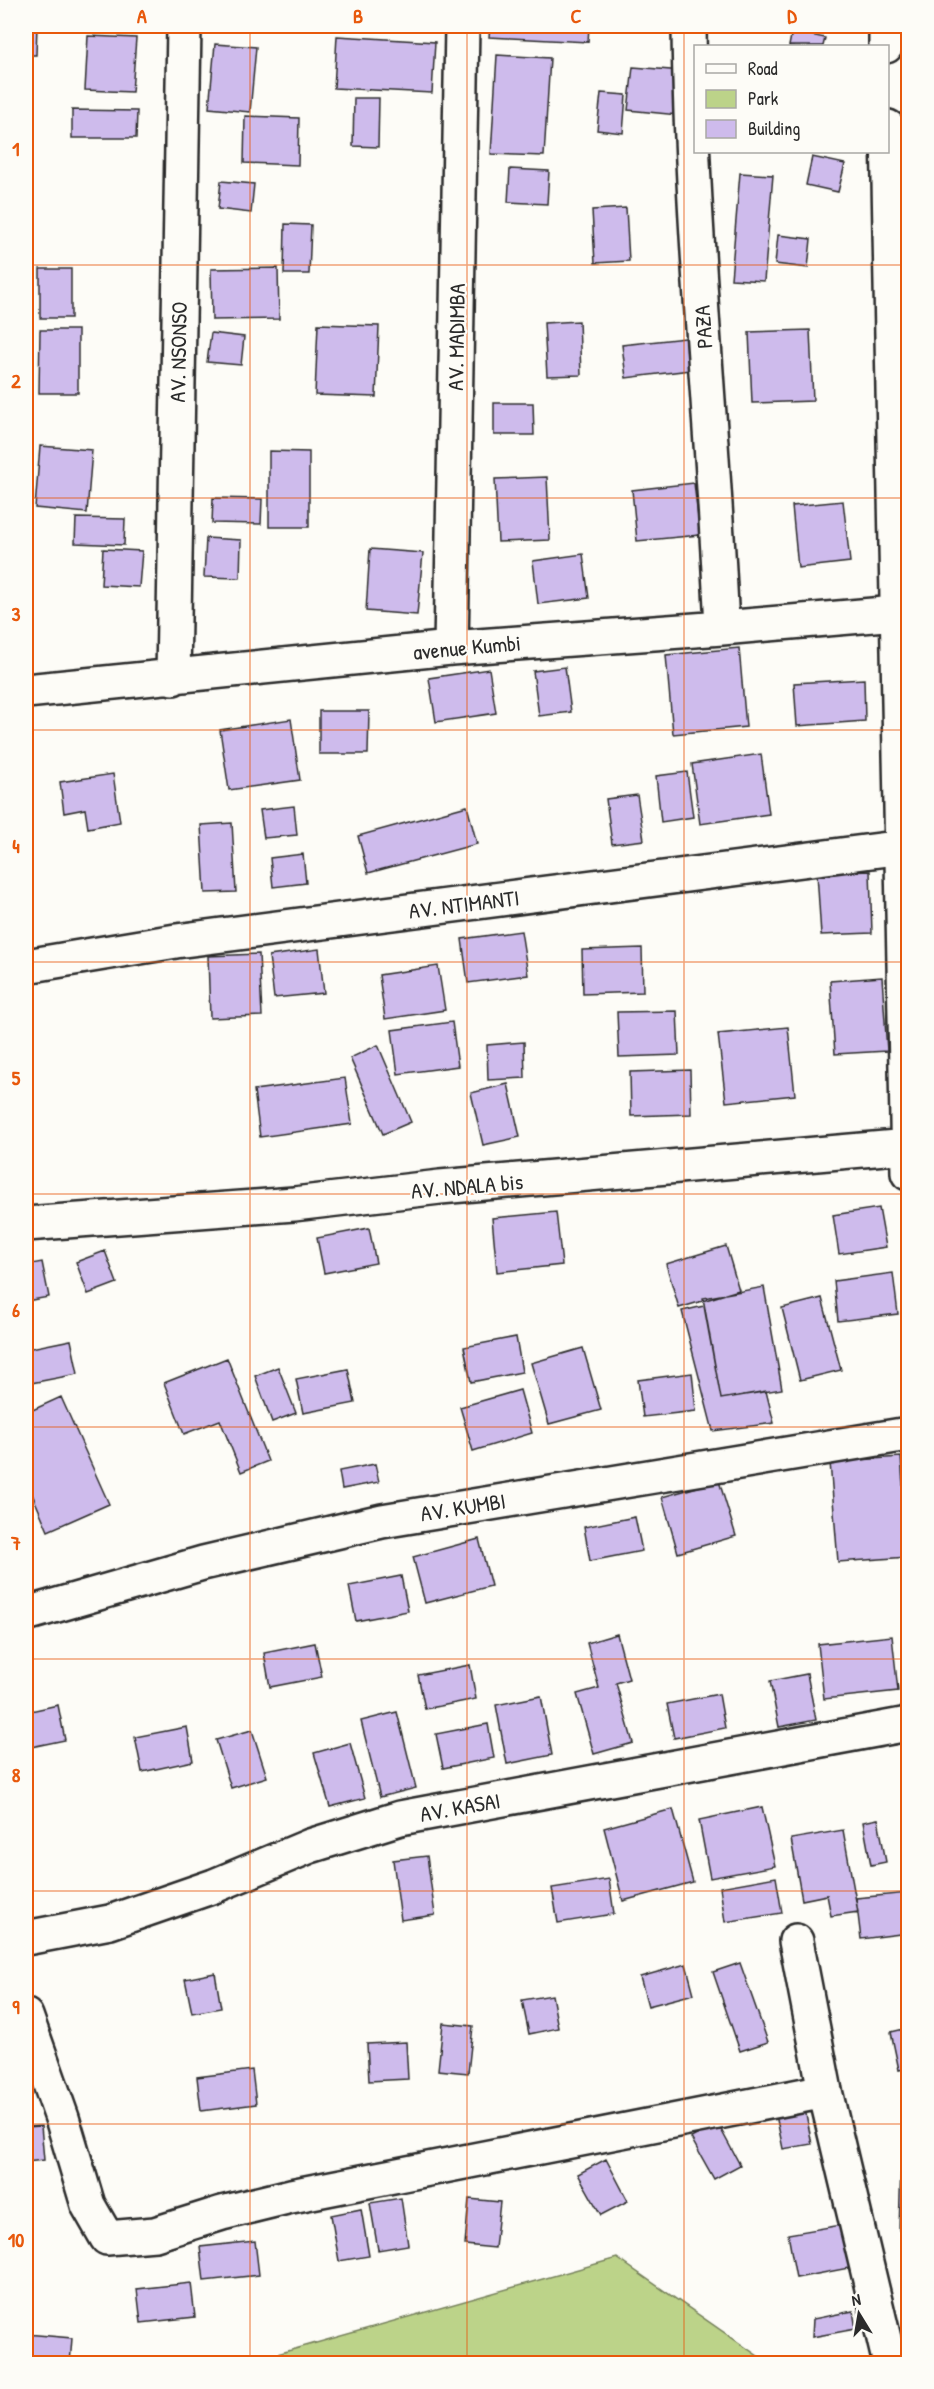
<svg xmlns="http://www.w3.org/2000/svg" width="934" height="2389" font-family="'Patrick Hand',sans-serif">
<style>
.green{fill:#bcd389;stroke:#747f5a;stroke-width:1.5}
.building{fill:#cebbec;stroke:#2b2b2b;stroke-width:1.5}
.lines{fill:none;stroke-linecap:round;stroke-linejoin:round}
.street-casing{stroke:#2b2b2b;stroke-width:38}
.street{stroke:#fdfcf7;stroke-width:33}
.grid{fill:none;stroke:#e8590c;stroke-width:1.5;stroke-opacity:0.55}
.labels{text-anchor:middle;stroke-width:4.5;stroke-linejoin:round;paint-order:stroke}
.street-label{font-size:22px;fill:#2b2b2b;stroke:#fdfcf7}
.neatline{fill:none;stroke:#e8590c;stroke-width:2}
.grid-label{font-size:20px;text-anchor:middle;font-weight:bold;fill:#e8590c}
</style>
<rect width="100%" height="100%" fill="#fdfcf7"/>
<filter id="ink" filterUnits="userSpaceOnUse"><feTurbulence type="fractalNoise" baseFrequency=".0167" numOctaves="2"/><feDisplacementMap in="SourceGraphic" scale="12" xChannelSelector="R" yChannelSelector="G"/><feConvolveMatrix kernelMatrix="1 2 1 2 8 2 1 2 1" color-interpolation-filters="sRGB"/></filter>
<g filter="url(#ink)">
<path class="green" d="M617,2258L768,2363H245Z"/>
<path class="building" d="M26,26H37L36,55H26Z
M490,26H589L588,42L489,37Z
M792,31L825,38L823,46H789Z
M88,36L136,38L132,92L85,90Z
M337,36L435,42L432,93L334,88Z
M215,44L256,47L250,112L209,108Z
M497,55L550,58L544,156L491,154Z
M633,67L683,71L678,115L628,110Z
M601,93L626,95L623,133L597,130Z
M354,98H379L378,147L353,146Z
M72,110L137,111L136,138H72Z
M245,116L299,118L298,165L244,163Z
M812,157L845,164L838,192L806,185Z
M510,169L549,171L547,204L508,202Z
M740,173L773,175L764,281L731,279Z
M221,181L254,184L251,213L218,209Z
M626,208L629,261L595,263L592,210Z
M285,224L311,225L309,274H284Z
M778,235L811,239L808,268L775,264Z
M278,268L279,319L212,320L211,269Z
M40,269H71V318H40Z
M579,321L581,375L547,376L544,323Z
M318,324L379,326L376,397L315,395Z
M40,330H78V393H39Z
M810,330L813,401L752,403L749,332Z
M211,333L244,337L241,365L207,362Z
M694,337L698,369L626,378L622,345Z
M494,403H533L534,435H494Z
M40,446L92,450L87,513L35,508Z
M269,451L309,452V527H269Z
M547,477L550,540L498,542L495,479Z
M694,483L700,535L637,541L632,490Z
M213,498L262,499L261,524L212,523Z
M843,501L850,562L798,568L792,506Z
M76,518L125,519L124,545L75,543Z
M206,538L241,540L240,578L204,577Z
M103,549L142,551L139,587L101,585Z
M370,549L423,553L417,615L366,611Z
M583,554L589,598L538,604L533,561Z
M739,648L746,727L673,734L666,655Z
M565,667L571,712L539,716L533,671Z
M489,669L496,713L436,722L429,678Z
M864,679L865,721L797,726L794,683Z
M319,711H369L368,754H319Z
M291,719L300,780L229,790L220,730Z
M761,754L769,814L700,824L692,764Z
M687,772L693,817L661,822L656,776Z
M113,774L120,822L88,828L85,809L64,813L60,782Z
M637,795L644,840L612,844L606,799Z
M294,806L297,835L264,838L260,810Z
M467,806L477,844L368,873L358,836Z
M232,823L236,892L205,893L201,825Z
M303,854L306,883L273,887L270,858Z
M870,871L872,933L821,935L817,873Z
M521,931L528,975L468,983L462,939Z
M642,948L643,992L583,994L582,950Z
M319,949L324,993L274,998L269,956Z
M259,954L262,1016L210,1018L208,956Z
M438,966L445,1010L385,1019L379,975Z
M882,977L887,1051L835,1054L830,981Z
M677,1011L679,1055L619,1057L617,1012Z
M452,1022L458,1066L398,1074L392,1030Z
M788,1027L795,1095L726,1102L718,1034Z
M524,1042L525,1078L488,1080L487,1045Z
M378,1045L411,1122L383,1134L350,1058Z
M690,1070L691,1114L631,1116L630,1072Z
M345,1078L352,1124L260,1137L254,1090Z
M508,1084L520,1137L483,1145L471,1093Z
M879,1208L886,1247L839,1254L833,1215Z
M556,1212L562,1265L497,1272L492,1218Z
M369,1228L376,1263L324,1273L317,1238Z
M726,1246L739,1290L679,1308L666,1264Z
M105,1251L117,1283L88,1294L76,1262Z
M42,1262L49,1297L26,1301V1265Z
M893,1273L898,1314L838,1321L834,1281Z
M764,1287L782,1389L721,1399L703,1298Z
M822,1298L841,1370L800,1380L782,1308Z
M704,1306L721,1399L766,1391L774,1423L713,1431L682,1311Z
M516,1337L522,1372L471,1382L464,1347Z
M71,1340L78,1374L26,1384V1349Z
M583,1348L601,1410L549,1424L531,1363Z
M227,1358L268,1461L241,1472L220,1420L184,1434L164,1383Z
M278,1367L296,1413L272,1422L255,1376Z
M348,1369L355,1403L303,1413L296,1379Z
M692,1373L696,1411L643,1417L638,1380Z
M520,1390L532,1433L473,1451L460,1407Z
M61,1397L109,1504L48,1531L26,1480V1413Z
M901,1457L908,1557L838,1562L830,1462Z
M375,1464L379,1482L342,1489L339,1471Z
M719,1481L736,1536L678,1553L662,1497Z
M635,1517L642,1551L590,1561L584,1527Z
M479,1539L491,1586L425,1603L413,1557Z
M401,1576L408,1611L356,1621L349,1586Z
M617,1634L629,1679L616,1683L633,1743L594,1754L577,1694L599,1688L587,1643Z
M892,1636L898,1691L824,1699L818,1644Z
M315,1643L322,1677L270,1687L264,1653Z
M470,1665L476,1699L425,1709L418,1675Z
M807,1674L816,1720L779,1727L770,1681Z
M719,1694L725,1728L674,1738L667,1704Z
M541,1696L552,1755L507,1764L496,1705Z
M58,1705L65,1740L26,1748V1712Z
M397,1712L416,1788L380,1797L361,1721Z
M488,1724L494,1758L443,1768L436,1734Z
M187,1727L193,1761L142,1772L135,1737Z
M252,1730L267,1777L231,1788L216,1740Z
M350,1743L365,1798L330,1807L314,1753Z
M762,1807L775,1866L710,1878L699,1820Z
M673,1809L693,1882L623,1901L604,1828Z
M878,1819L886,1862L871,1865L863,1822Z
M843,1830L858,1912L831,1916L827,1895L802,1900L791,1839Z
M427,1856L435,1915L401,1920L393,1860Z
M776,1877L782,1913L725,1922L720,1887Z
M609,1879L614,1914L558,1923L552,1888Z
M908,1893V1933L861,1939L856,1898Z
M740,1963L768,2042L740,2051L713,1972Z
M686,1964L694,1994L648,2006L640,1977Z
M215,1973L221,2008L192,2013L185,1979Z
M552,1995L558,2028L529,2034L522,2000Z
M443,2023L473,2026L468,2073L438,2070Z
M908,2028V2068L899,2070L891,2032Z
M406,2042L408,2079L369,2081L367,2044Z
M252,2070L256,2104L201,2111L197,2077Z
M805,2109L812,2144L783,2149L776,2115Z
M718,2124L740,2165L714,2179L691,2138Z
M41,2126L44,2160L26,2162V2127Z
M606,2159L628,2201L601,2215L578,2174Z
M901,2164H908V2230H899Z
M401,2198L408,2245L378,2250L370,2203Z
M469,2199L500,2202L495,2248L465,2245Z
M361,2209L369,2256L339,2261L331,2215Z
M841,2225L849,2268L796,2278L788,2234Z
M255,2241L259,2275L204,2281L200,2247Z
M191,2283L195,2317L141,2323L137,2289Z
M853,2311L856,2329L812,2337L813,2319Z
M26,2334L72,2338L70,2364H26Z"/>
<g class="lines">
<g class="street-casing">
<path id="street" d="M689,26C691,227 713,427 722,628
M886,26V46
M888,127L908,1173
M451,648L462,26
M173,678L184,26
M26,691L451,648L722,628L908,612
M26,966L176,941L903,847
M26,1224L294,1204L440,1187L908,1146
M26,1614L203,1563L382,1521L908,1434
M26,1938L110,1922L214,1886L310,1846L400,1818L908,1724
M796,1941L825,2091L890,2364
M26,2016L62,2118L88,2205L107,2238L155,2234L222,2213L291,2196L825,2091"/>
</g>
<use href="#street" class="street"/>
</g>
</g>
<path class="grid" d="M250,26V2364M467,26V2364M684,26V2364M26,265H908M26,498H908M26,730H908M26,962H908M26,1194H908M26,1427H908M26,1659H908M26,1891H908M26,2124H908"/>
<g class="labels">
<g class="street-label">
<text transform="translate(703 327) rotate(-94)" y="8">PAZA</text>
<text transform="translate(456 337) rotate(-89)" y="8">AV. MADIMBA</text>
<text transform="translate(178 352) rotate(-89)" y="8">AV. NSONSO</text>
<text transform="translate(467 647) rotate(-5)" y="8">avenue Kumbi</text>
<text transform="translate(464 904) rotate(-7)" y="8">AV. NTIMANTI</text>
<text transform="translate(467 1186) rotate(-5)" y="8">AV. NDALA bis</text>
<text transform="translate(463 1507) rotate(-9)" y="8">AV. KUMBI</text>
<text transform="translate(460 1807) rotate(-10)" y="8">AV. KASAI</text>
</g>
</g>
<rect width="934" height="2389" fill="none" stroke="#fdfcf7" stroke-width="66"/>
<rect x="694" y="45" width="195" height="108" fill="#fdfcf7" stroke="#a9a8a5" stroke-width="1.5"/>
<rect x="706" y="64" width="30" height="9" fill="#fdfcf7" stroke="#a9a8a5" stroke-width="1.5"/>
<text x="748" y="75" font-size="18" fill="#2b2b2b">Road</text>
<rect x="706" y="90" width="30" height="18" fill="#bcd389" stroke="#a9a8a5" stroke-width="1.5"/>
<text x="748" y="105" font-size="18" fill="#2b2b2b">Park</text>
<rect x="706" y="120" width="30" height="18" fill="#cebbec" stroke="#a9a8a5" stroke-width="1.5"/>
<text x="748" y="135" font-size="18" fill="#2b2b2b">Building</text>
<g transform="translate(859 2314) rotate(349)" stroke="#fdfcf7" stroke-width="4.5" paint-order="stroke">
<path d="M0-4.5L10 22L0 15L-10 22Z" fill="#2b2b2b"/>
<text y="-9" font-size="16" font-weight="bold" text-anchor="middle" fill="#2b2b2b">N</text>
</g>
<rect x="33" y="33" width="868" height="2323" class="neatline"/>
<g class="grid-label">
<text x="142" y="23">A</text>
<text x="358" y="23">B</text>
<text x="576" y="23">C</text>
<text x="792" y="23">D</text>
<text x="16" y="156">1</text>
<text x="16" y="388">2</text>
<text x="16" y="621">3</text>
<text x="16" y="853">4</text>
<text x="16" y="1085">5</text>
<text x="16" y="1317">6</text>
<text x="16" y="1550">7</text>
<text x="16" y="1782">8</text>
<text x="16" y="2014">9</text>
<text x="16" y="2247">10</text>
</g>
</svg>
